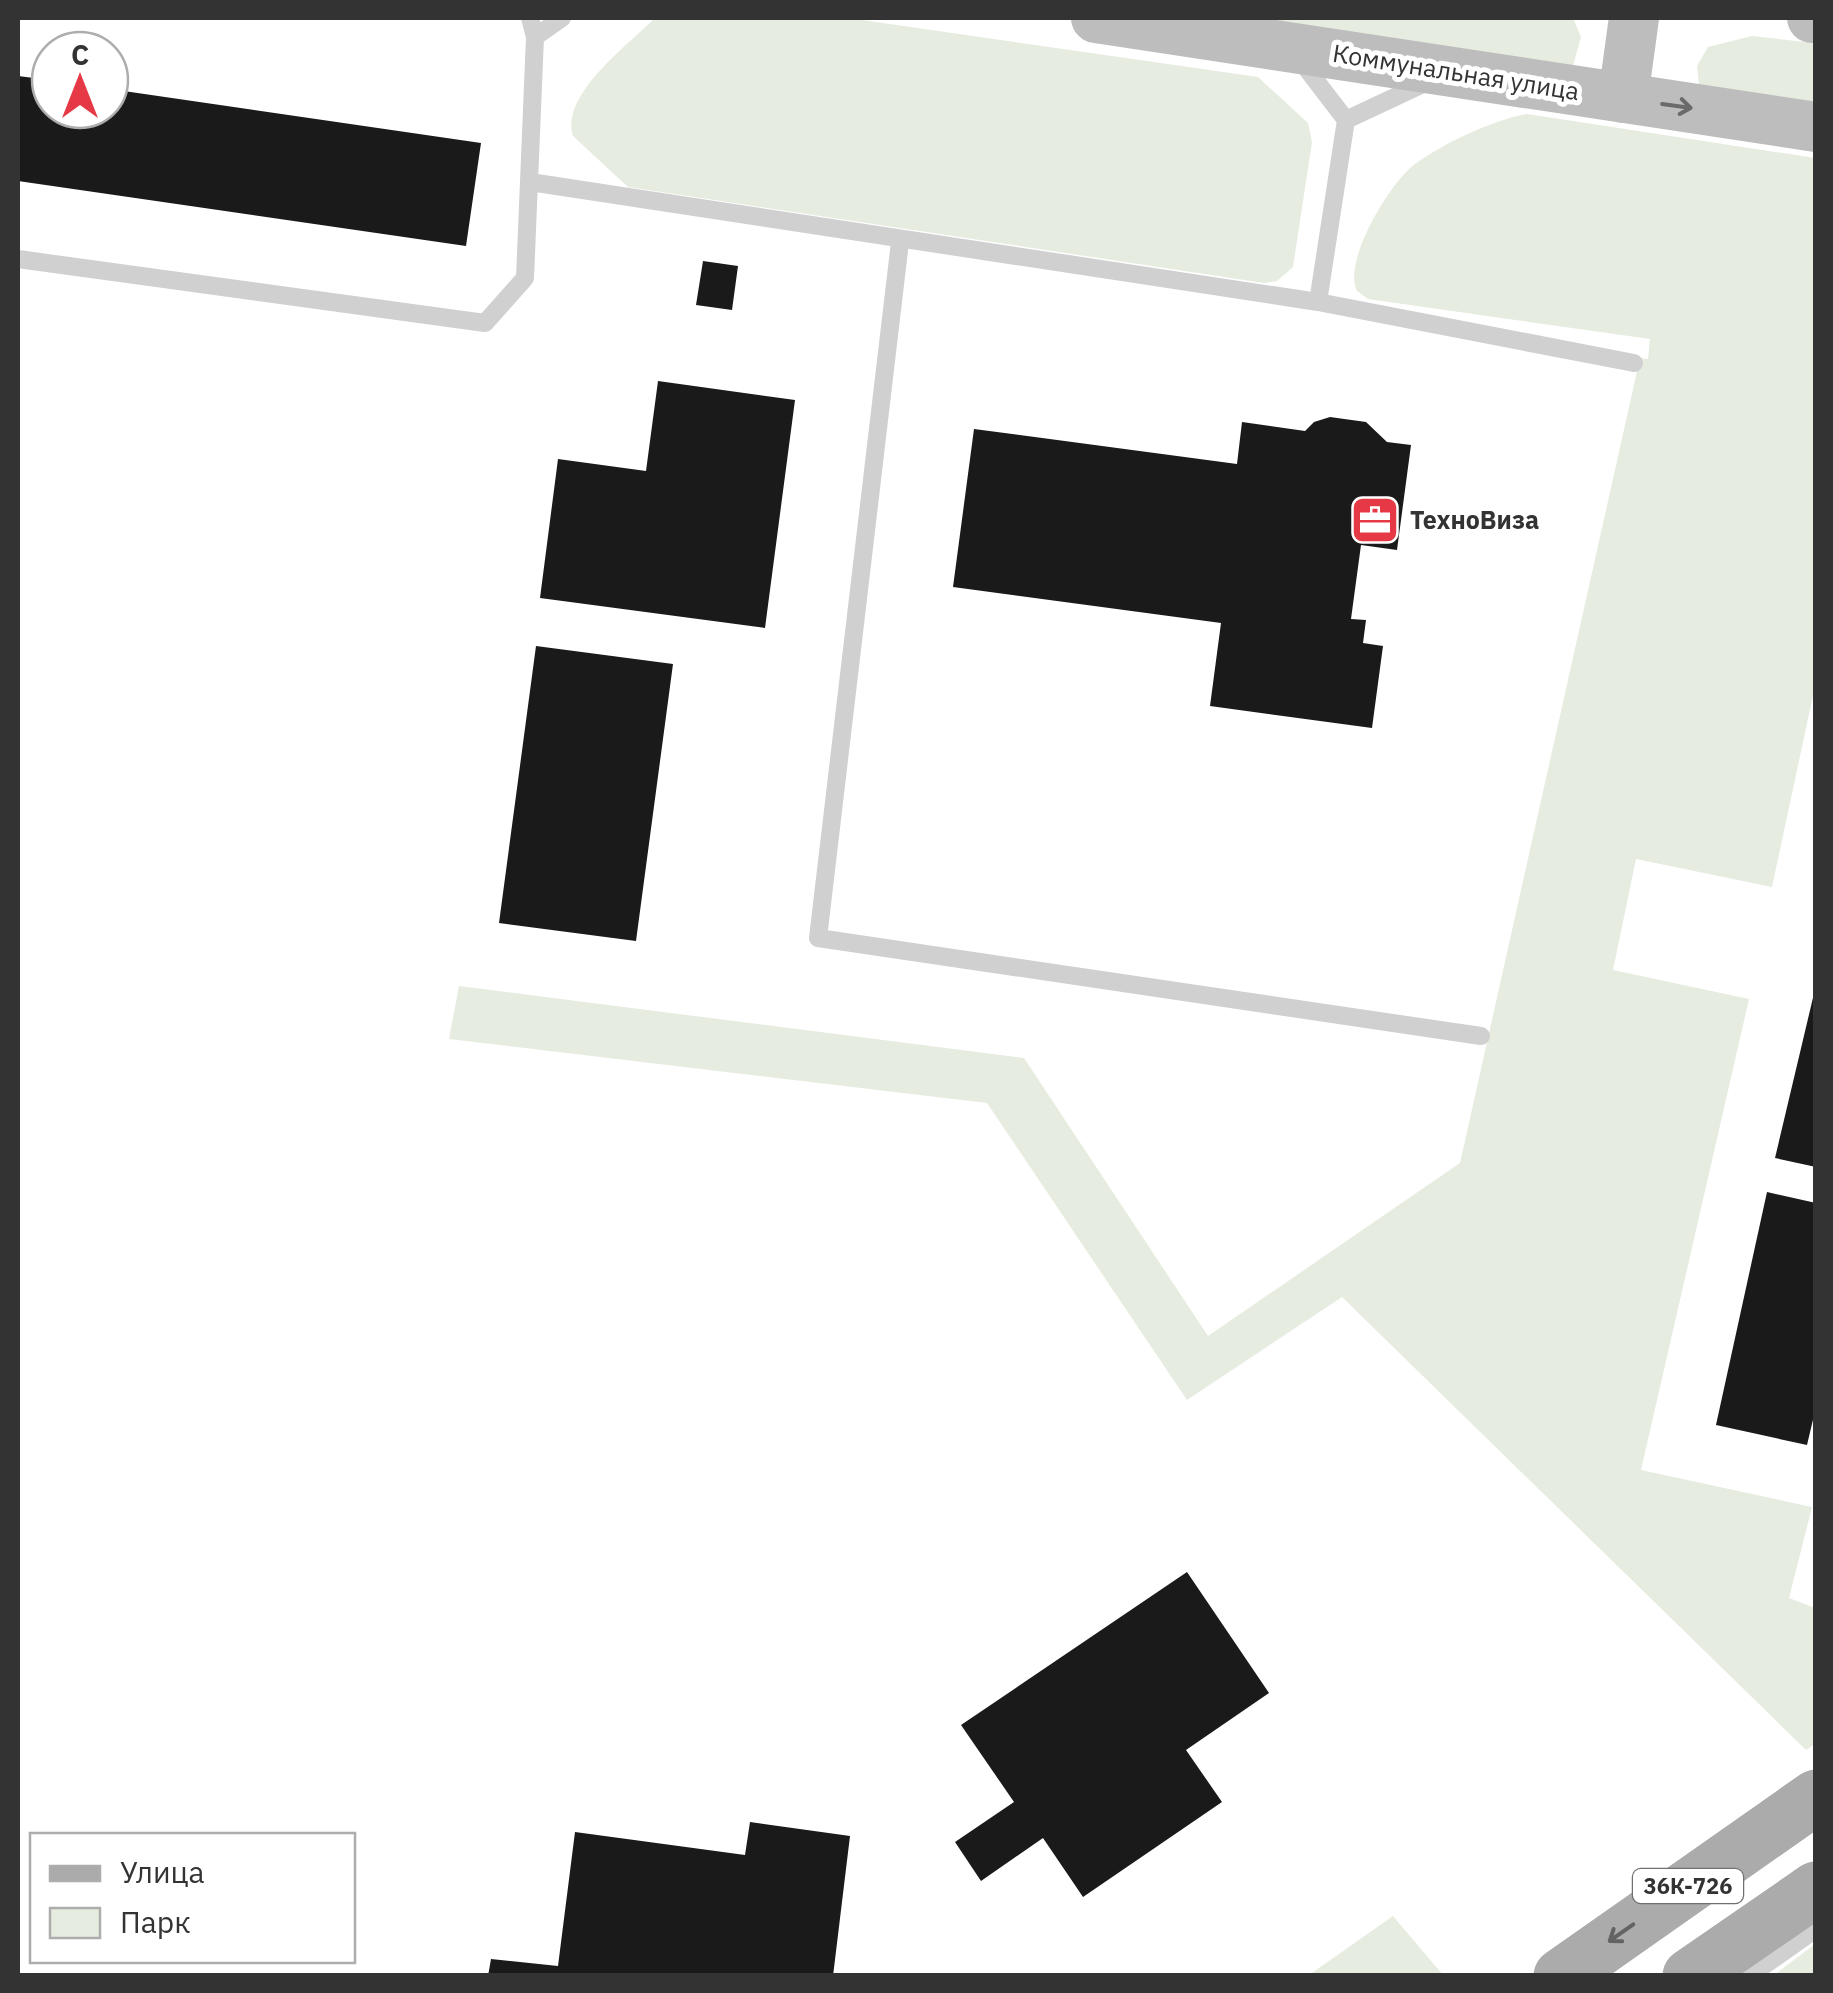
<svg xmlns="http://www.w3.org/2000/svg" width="1833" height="1993" font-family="'IBM Plex Sans',sans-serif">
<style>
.green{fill:#e6ecdf}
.building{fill:#1a1a1a}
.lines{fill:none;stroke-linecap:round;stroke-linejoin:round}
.lane{stroke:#d0d0d0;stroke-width:18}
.secondary{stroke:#bdbdbd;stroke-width:50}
.primary{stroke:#ababab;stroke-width:55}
.oneway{stroke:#6a6a6a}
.oneway2{stroke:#636363}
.labels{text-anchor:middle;stroke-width:10;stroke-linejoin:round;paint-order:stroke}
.shield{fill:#fff;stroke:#707070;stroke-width:2.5}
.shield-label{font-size:22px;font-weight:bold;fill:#333}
.street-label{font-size:25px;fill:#333;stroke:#fff}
.poi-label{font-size:25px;font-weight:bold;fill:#333;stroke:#fff;text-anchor:start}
</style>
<rect width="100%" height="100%" fill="#fff"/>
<path class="green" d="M655,18H848L1258,77L1308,123L1312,142L1293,267L1277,281L1264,283L628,187L573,136C560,95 628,45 655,18Z
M1133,18H1573L1581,37L1573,66Z
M1752,36L1815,43V116L1699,85L1697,66L1708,47Z
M1527,114L1815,158V686L1772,887L1636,859L1613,970L1749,999L1641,1470L1812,1507L1789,1598L1815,1608V1744L1806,1750L1342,1297L1187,1400L987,1103L449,1039L459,986L1024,1058L1208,1336L1460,1163L1640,358L1648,359L1650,339L1368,299L1357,291C1342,262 1390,182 1415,164C1444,143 1492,120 1527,114Z
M1393,1916L1443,1975H1309Z
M1815,1944V1975H1774Z"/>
<path class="building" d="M18,76L50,80V110H110V89L481,143L466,246L18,181Z
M703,261L738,266L732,310L696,305Z
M658,381L795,400L765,628L540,598L558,459L646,471Z
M1330,417L1366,422L1387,442L1411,445L1397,550L1361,545L1351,619L1366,620L1363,643L1383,646L1372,728L1210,706L1221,623L953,587L974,429L1237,464L1242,422L1305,431L1314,422Z
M536,646L673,664L636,941L499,923Z
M1816,985V1167L1775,1158Z
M1767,1192L1816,1203V1407L1807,1445L1716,1425Z
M1187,1572L1269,1693L1186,1750L1222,1802L1083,1897L1043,1838L981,1881L955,1842L1014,1802L961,1725Z
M750,1822L850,1836L833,1976H488L491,1959L558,1966L575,1832L745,1855Z"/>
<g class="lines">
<path class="lane" d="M535,37L562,18
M1300,60L1346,120L1318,302L1634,363
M1346,120L1427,82
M530,182L1318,302
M900,242L818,938L1481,1036
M18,259L485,323L525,278L535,37L530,18
M1749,1976L1816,1929"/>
<path class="secondary" d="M1096,18L1816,127
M1812,18H1816
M1623,98L1634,18"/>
<path class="primary" d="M1561,1976L1816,1797
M1690,1976L1816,1889"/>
</g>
<defs><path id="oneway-shaft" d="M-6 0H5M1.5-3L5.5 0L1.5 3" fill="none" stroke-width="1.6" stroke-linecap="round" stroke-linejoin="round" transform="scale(2.5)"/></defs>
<use class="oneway" href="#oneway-shaft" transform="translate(1677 106) rotate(8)"/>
<use class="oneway2" href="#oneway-shaft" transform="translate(1621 1933) rotate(145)"/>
<defs>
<g id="office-square" transform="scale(2.5)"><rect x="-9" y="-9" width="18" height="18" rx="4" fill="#e63946" stroke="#fff"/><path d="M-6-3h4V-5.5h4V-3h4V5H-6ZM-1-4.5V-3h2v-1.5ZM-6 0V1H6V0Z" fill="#fff"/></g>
</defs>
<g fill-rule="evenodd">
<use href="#office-square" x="1375" y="520"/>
</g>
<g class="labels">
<rect class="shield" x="1633" y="1869" width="110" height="34" rx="8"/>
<g class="shield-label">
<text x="1688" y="1894">36К-726</text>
</g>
<g class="street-label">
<text transform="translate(1456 72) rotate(9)" y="9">Коммунальная улица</text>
</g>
<g class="poi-label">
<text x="1410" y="529">ТехноВиза</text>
</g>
</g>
<rect width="1833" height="1993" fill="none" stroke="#333333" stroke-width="40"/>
<rect x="30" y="1833" width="325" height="130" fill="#ffffff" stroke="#adadad" stroke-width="2.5"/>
<rect x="50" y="1866" width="50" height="15" fill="#ababab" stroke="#adadad" stroke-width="2.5"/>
<text x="120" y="1883" font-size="30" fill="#333333">Улица</text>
<rect x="50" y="1908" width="50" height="30" fill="#e6ecdf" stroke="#adadad" stroke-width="2.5"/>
<text x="120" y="1933" font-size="30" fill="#333333">Парк</text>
<g transform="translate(80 80)"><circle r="48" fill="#ffffff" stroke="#adadad" stroke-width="2.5"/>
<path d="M0-8L18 38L0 25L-18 38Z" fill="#e63946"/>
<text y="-15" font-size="28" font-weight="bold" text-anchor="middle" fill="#333333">С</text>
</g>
</svg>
